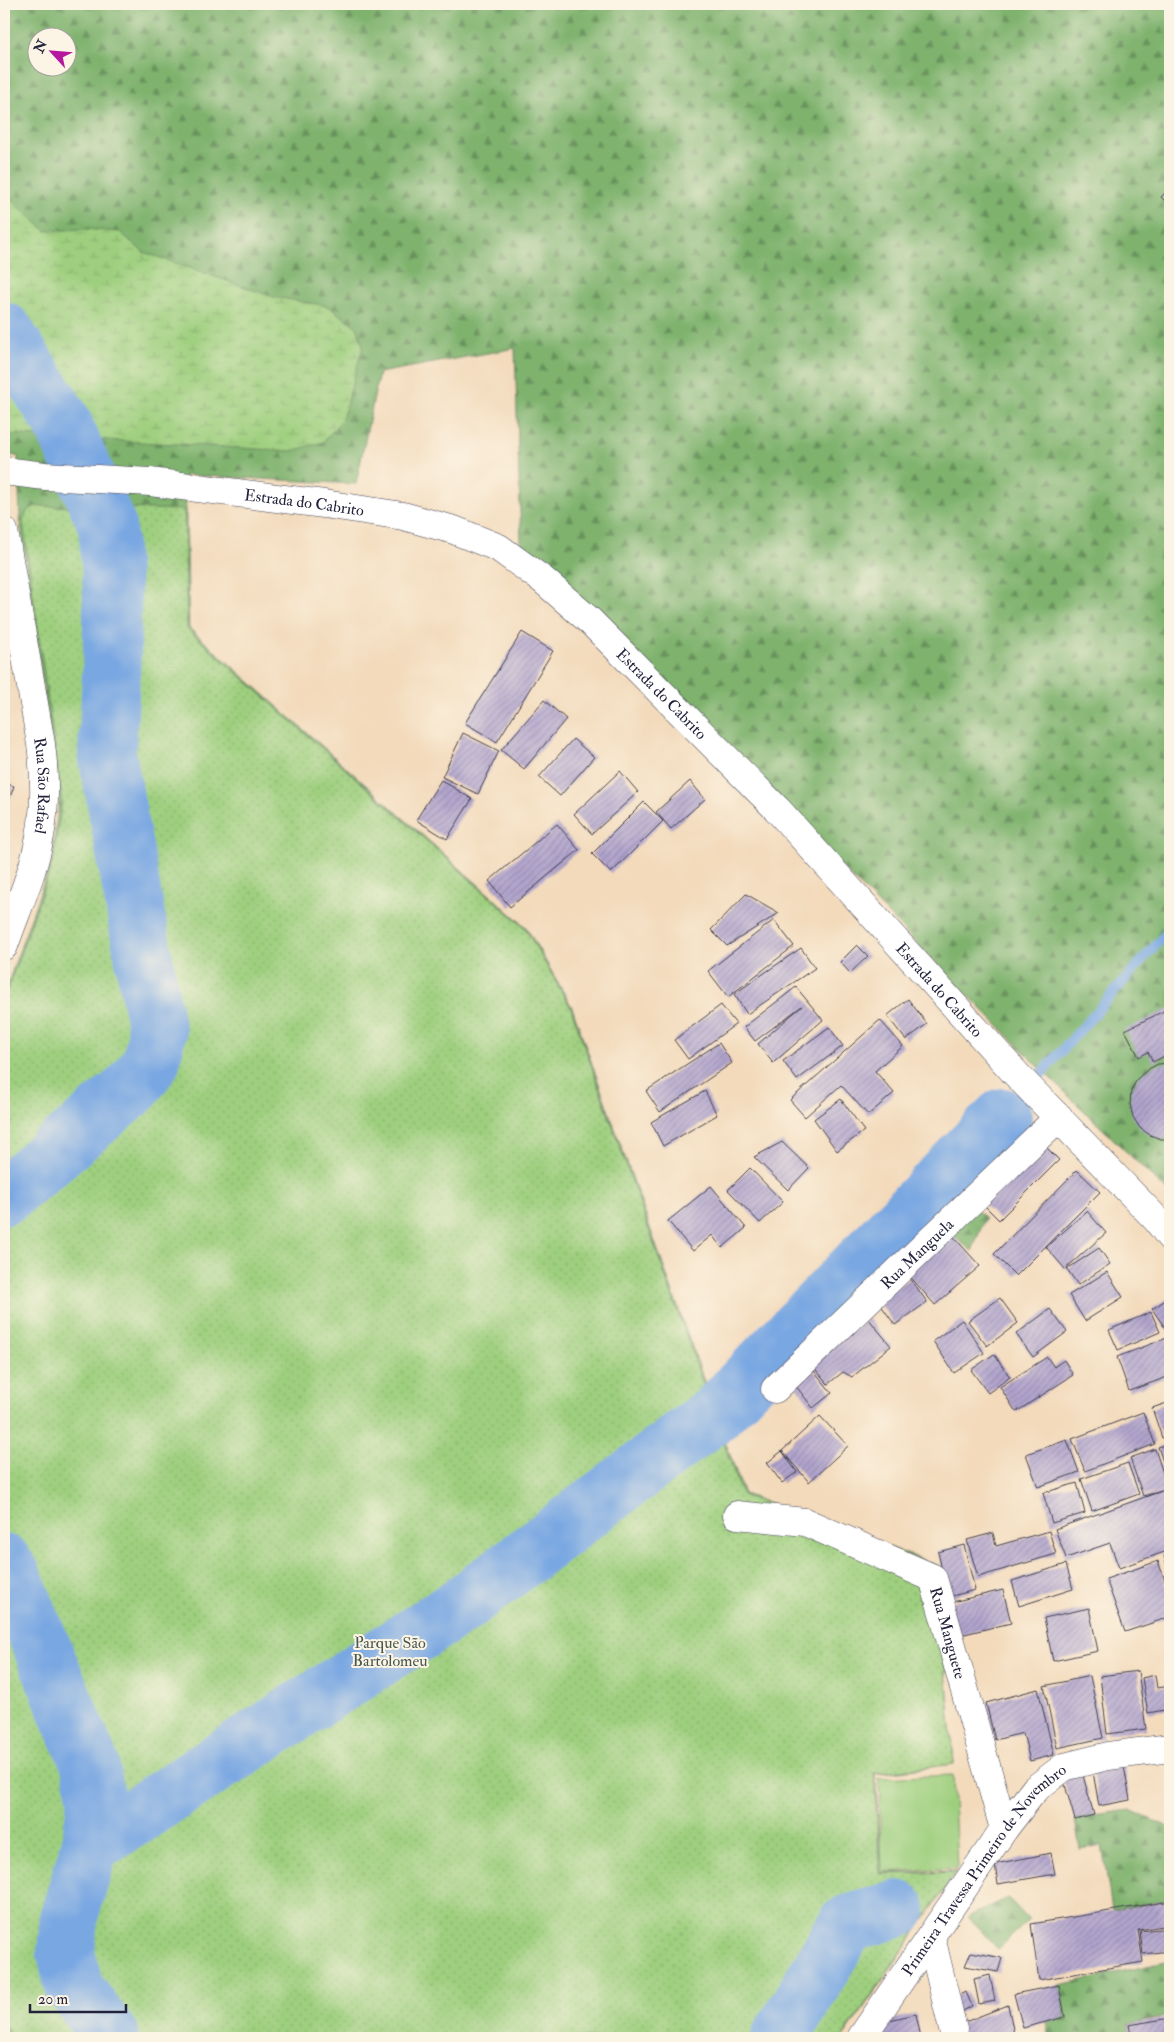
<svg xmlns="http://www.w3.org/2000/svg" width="1174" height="2042" font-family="'IM FELL Double Pica',serif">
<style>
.forest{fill:url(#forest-firs);stroke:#506a54;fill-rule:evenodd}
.wetland{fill:url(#wetland-marsh);stroke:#60785c}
.park{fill:url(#park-dots);stroke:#60785c}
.pitch{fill:#9ecf7e;stroke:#60785c}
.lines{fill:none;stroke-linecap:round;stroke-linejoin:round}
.stream{stroke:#79a7e2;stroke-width:10}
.river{stroke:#79a7e2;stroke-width:58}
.building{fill:url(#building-hatch)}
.minor-casing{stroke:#413e4e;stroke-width:29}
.minor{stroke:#fff;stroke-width:28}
.labels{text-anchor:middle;stroke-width:4;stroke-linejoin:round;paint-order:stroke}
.street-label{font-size:16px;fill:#22223b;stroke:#fcf5e5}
.park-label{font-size:16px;fill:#47564f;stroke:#fcf5e5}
</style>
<defs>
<pattern id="forest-firs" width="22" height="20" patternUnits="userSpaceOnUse" patternTransform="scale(1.25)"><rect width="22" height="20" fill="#7eb26d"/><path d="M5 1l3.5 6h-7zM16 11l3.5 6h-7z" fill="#67905b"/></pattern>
<pattern id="wetland-marsh" width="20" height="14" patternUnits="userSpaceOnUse" patternTransform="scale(1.25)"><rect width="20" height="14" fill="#9ecf7e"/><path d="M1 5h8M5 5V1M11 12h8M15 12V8" fill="none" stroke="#88b16e"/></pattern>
<pattern id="park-dots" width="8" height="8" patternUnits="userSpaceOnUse" patternTransform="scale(1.25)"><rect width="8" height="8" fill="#9ecf7e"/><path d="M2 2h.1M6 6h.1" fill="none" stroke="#88b16e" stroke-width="1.8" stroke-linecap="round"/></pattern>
<pattern id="building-hatch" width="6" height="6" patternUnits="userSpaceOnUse" patternTransform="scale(1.25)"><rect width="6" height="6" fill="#b2a5ce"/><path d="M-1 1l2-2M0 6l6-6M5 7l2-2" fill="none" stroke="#9086a8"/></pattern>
</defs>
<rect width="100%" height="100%" fill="#fcf5e5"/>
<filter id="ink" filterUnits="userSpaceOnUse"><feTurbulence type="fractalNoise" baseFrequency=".02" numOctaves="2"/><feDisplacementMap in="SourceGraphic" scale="10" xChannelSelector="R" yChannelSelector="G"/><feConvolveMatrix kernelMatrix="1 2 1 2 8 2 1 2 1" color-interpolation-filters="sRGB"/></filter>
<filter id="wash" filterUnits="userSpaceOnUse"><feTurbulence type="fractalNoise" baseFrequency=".0096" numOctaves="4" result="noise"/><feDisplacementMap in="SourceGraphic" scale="20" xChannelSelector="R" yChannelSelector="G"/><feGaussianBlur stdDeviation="1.12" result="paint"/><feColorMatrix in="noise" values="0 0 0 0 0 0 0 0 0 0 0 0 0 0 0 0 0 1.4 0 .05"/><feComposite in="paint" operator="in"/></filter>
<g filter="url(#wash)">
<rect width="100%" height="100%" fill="#f3dabb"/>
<path class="forest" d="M4,4H1170V1194L1049,1077L521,543L515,348L379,373L356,484L185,475L189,628L526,927L572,1007L744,1494L937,1565L954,1764L875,1774L882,1873L957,1871L843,2038H11L4,2029V994L51,861L59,801L20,522L18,456L4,455ZM38,38H68V68H38Z
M973,1207L985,1218L972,1251L952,1235Z
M1130,1810L1170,1828V1900L1112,1910L1102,1845L1080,1849L1075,1820L1094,1815Z
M1008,1898L1029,1920L998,1949L968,1917Z
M1170,1961V2016L1128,2025L1131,2037L1126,2038H1049L1046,2022L1065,2016L1059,1985Z"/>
<path class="wetland" d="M4,193L46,231L85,229L120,232L143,252L274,297L328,306L357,327L363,346L342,420L323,442L292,451L4,434Z"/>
<path class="park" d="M36,506L184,510L187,629L525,928L571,1008L742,1495L936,1566L954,1764L874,1773L880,1874L956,1872L842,2038H13L4,2025V1000L53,862L62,801L23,521L27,511Z"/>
<path class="pitch" d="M953,1775L957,1868L882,1872L879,1778Z"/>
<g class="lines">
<path class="stream" d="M1003,1117L1170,929"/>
<path class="river" d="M4,331L62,421L107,525L112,587V654L107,753L157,1032L151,1062L131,1089L4,1196
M4,1563L13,1577L90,1764L97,1800L90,1846
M111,2038L74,1987L66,1953L69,1916L90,1846L463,1604L715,1414L1003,1117
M780,2038L847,1924L897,1909"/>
</g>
<g id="blocks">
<path class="building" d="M1170,188V206L1161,197Z
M522,632L553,651L497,742L465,723Z
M544,700L566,719L524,769L501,750Z
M463,733L499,751L478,794L442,777Z
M573,739L594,757L560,796L539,777Z
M620,771L638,792L592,834L574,814Z
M441,780L472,799L447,839L416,820Z
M690,781L705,799L671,829L656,812Z
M4,783L14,786L4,815Z
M644,802L663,821L611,873L592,854Z
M557,824L579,850L510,907L489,881Z
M746,894L779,913L727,946L711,930Z
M774,920L794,946L728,997L708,971Z
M857,945L868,956L850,973L840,962Z
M801,948L815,968L747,1014L734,994Z
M796,987L823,1020L773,1063L758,1044L802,1006L755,1041L744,1027Z
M908,999L927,1024L906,1040L887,1016Z
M721,1005L736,1024L688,1059L674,1040Z
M1170,1008V1053L1153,1062L1148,1052L1139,1057L1125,1030Z
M880,1020L903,1046L875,1071L894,1093L868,1115L841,1085L805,1117L790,1100Z
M829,1027L843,1046L797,1080L783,1061Z
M719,1043L732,1063L660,1112L646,1091Z
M1170,1063V1139H1161L1150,1135L1140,1128L1133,1117L1130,1104L1131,1091L1137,1079L1147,1070L1158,1064Z
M705,1091L717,1115L663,1146L651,1122Z
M841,1099L864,1131L837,1151L814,1119Z
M782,1142L809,1168L788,1190L754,1157Z
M1042,1143L1059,1160L999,1220L981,1202Z
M750,1168L783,1202L760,1223L728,1190Z
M1077,1170L1100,1192L1016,1276L994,1254Z
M711,1186L746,1228L722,1248L712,1235L693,1251L668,1221Z
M1087,1211L1106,1233L1065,1269L1046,1247Z
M952,1235L980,1266L935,1305L908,1274Z
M1099,1248L1110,1264L1078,1285L1067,1269Z
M1107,1272L1123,1297L1085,1321L1069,1295Z
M910,1278L927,1302L895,1325L878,1301Z
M1170,1297V1335L1152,1309Z
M1000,1298L1018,1323L987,1346L968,1321Z
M1050,1309L1067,1332L1033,1357L1016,1334Z
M1151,1312L1160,1332L1118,1350L1109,1330Z
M868,1318L891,1346L852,1377L843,1372L828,1384L811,1364Z
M962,1320L984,1353L954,1373L933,1341Z
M1167,1338L1170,1348V1376L1129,1391L1117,1357Z
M994,1354L1010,1377L988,1393L971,1370Z
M1047,1357L1054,1367L1064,1360L1073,1375L1016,1412L1000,1387Z
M810,1366L832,1393L813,1408L792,1381Z
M1170,1402V1436L1162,1438L1152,1408Z
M1143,1412L1155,1444L1085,1471L1072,1439Z
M820,1416L848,1446L809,1482L782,1451Z
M1067,1440L1079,1472L1038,1487L1026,1454Z
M1170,1443V1482L1158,1447Z
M1155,1449L1168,1488L1164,1489L1170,1507V1550L1119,1568L1110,1543L1066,1558L1055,1529L1162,1491L1143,1496L1130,1458Z
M782,1451L797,1472L782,1483L767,1463Z
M1128,1463L1139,1494L1092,1511L1081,1479Z
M1077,1483L1085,1513L1052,1523L1043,1493Z
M1049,1531L1056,1554L978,1577L967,1540L993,1533L996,1546Z
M964,1545L975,1590L948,1597L938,1552Z
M1170,1554V1575L1164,1556Z
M1158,1561L1170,1595V1617L1125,1632L1106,1579Z
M1066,1564L1073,1589L1019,1606L1012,1581Z
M1003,1590L1011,1623L956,1636L948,1603Z
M1089,1608L1098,1651L1053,1661L1044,1618Z
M1138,1671L1146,1729L1107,1734L1100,1676Z
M1155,1675L1157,1688L1170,1686V1709L1148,1713L1142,1678Z
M1090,1676L1103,1738L1057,1748L1044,1686Z
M1038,1689L1054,1755L1030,1761L1023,1733L995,1740L986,1703Z
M1124,1766L1130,1800L1099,1806L1093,1772Z
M1082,1772L1094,1815L1075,1820L1063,1778Z
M1051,1853L1055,1874L998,1884L995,1864Z
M1170,1901V1925L1138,1930L1143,1962L1039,1980L1031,1924Z
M1170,1928V1951L1143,1954L1140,1931Z
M971,1952L1002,1958L998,1972L965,1966Z
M990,1975L995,2001L979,2004L974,1979Z
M1059,1985L1065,2017L1023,2028L1014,1994Z
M966,1992L972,2006L952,2017L948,1999Z
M1008,2005L1014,2034L1001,2038H964L960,2024Z
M916,2014L921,2038H883L880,2022Z
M1170,2018V2038H1132L1129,2025Z"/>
</g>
</g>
<g filter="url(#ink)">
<use href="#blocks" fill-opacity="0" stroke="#413e4e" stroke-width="1"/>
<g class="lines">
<g class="minor-casing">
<g id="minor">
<path id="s1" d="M4,471L45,476L150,482L324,504L403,516L454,530L499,548L543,580L590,621L777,809L1017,1075L1157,1220L1170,1237"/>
<path id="s2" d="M4,531L41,744C45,775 46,805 40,836C34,872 16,911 4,946"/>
<path id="s3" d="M775,1389L1059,1117"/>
<path id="s4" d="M737,1515L805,1522L933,1578L1004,1829"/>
<path d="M931,1937L955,2038"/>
<path id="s5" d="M861,2038L1004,1829L1035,1789L1064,1767L1108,1756L1170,1748"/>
</g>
</g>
<use href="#minor" class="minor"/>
</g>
</g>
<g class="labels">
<g class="street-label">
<text dy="6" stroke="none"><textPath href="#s1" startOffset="302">Estrada do Cabrito</textPath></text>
<text dy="6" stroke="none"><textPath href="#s1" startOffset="722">Estrada do Cabrito</textPath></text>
<text dy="6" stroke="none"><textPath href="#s2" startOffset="258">Rua São Rafael</textPath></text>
<text dy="6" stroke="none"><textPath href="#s1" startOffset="1128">Estrada do Cabrito</textPath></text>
<text dy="6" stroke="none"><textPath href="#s3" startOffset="196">Rua Manguela</textPath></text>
<text dy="6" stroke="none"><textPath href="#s4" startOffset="265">Rua Manguete</textPath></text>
<text dy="6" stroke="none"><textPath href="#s5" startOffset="209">Primeira Travessa Primeiro de Novembro</textPath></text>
</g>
<g class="park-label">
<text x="390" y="1648">Parque São<tspan x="390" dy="18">Bartolomeu</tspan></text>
</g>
</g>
<rect width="1174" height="2042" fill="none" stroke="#fcf5e5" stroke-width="20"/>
<g transform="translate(52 52) rotate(296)"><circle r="24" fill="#fcf5e5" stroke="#a5a1a1"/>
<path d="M0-4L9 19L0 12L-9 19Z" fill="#b5179e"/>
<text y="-8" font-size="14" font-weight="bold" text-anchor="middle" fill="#22223b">N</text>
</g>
<path d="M30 2004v8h96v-8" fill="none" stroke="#22223b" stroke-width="2.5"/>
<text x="38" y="2004" font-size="15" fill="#22223b" stroke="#fcf5e5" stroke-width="4" paint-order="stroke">20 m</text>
</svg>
